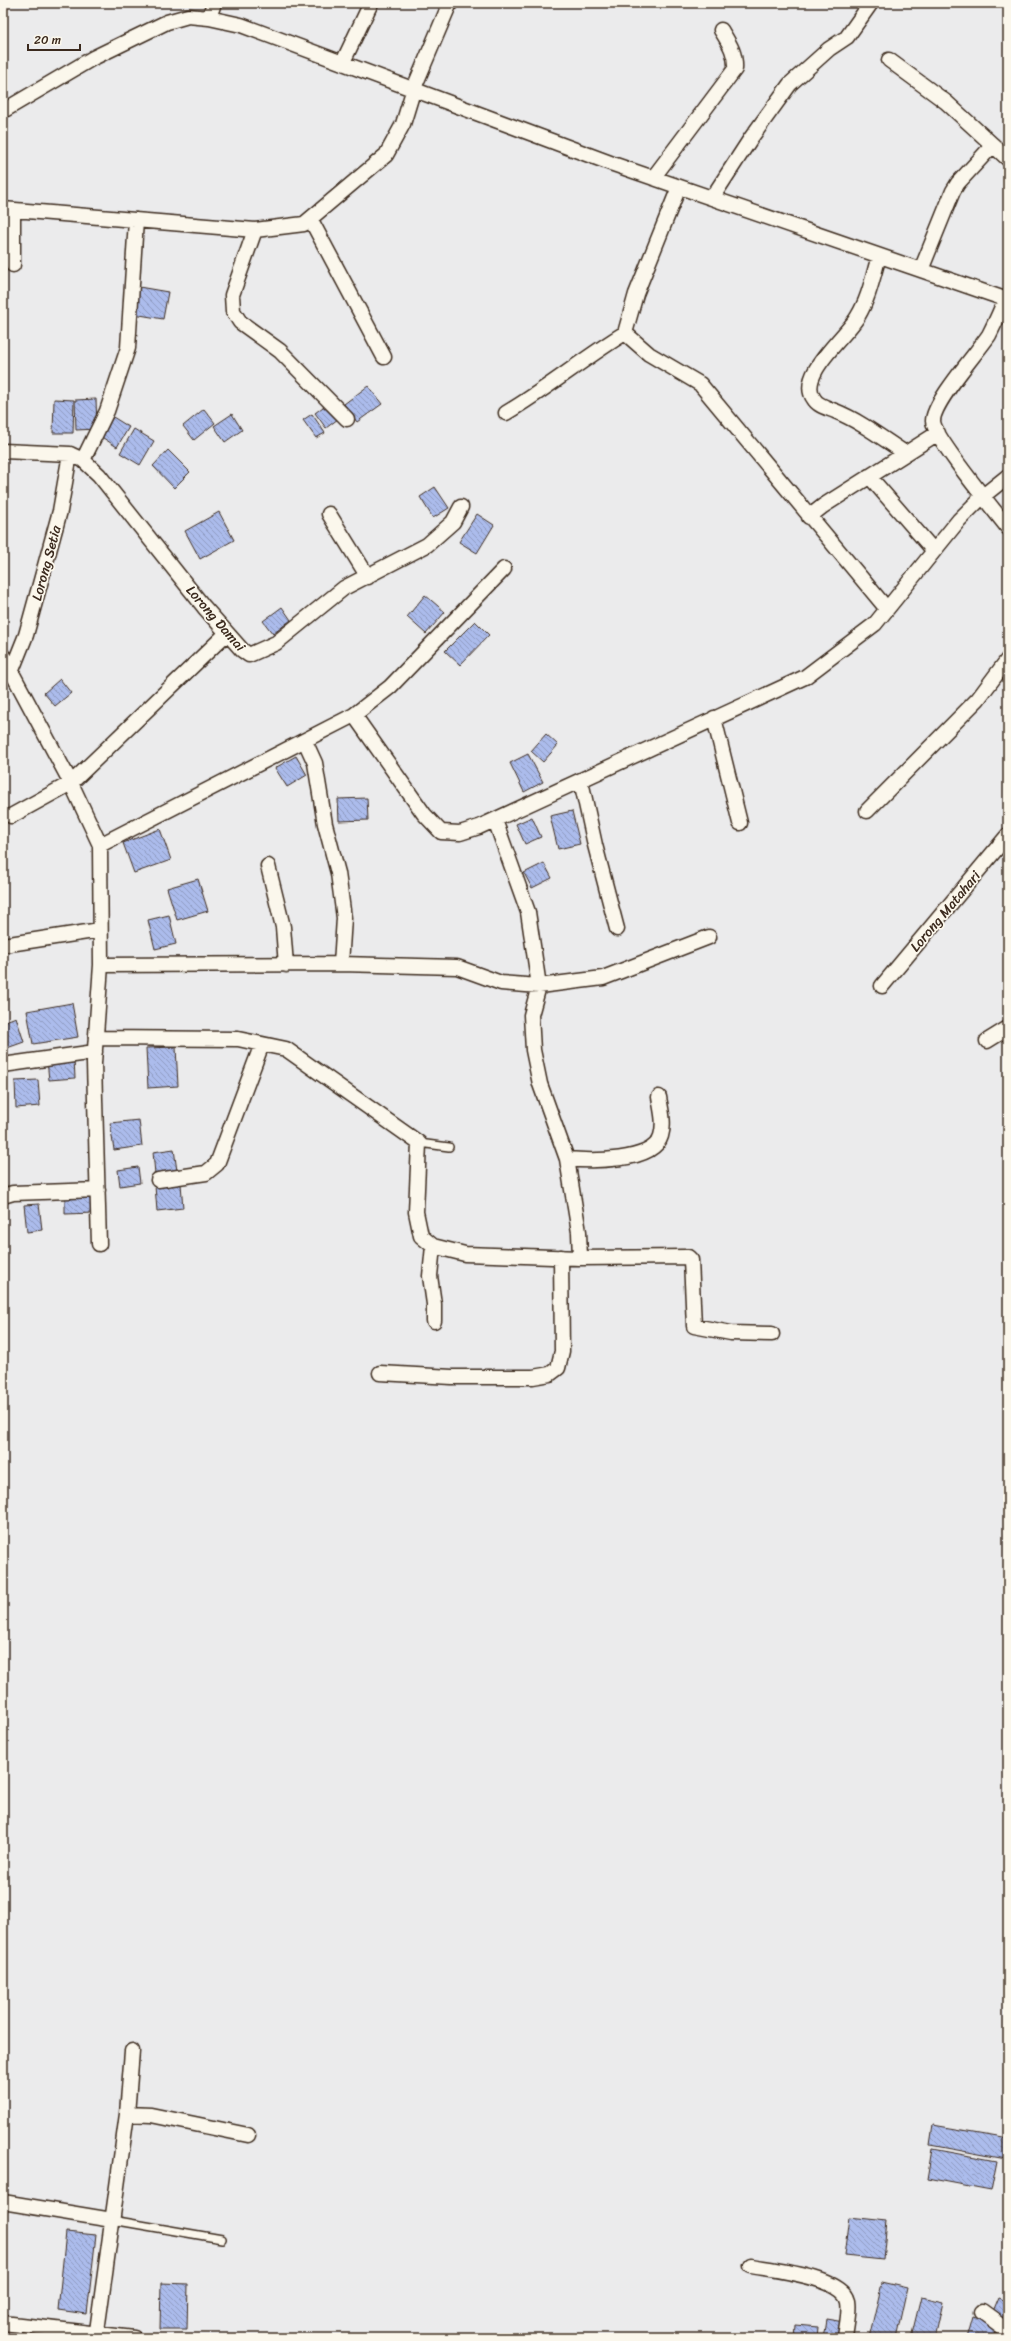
<svg xmlns="http://www.w3.org/2000/svg" width="1011" height="2341" font-family="Sriracha,sans-serif">
<style>
.building{fill:url(#building-back-hatch);stroke:#3b2a1e}
.lines{fill:none;stroke-linecap:round;stroke-linejoin:round}
.lane-casing{stroke:#3b2a1e;stroke-width:10}
.street-casing{stroke:#3b2a1e;stroke-width:17}
.lane{stroke:#fbf7ec;stroke-width:7}
.street{stroke:#fbf7ec;stroke-width:14}
.labels{text-anchor:middle;stroke-width:3.5;stroke-linejoin:round;paint-order:stroke}
.street-label{font-size:14px;fill:#3b2a1e;stroke:#fbf7ec}
</style>
<defs>
<pattern id="building-back-hatch" width="6" height="6" patternUnits="userSpaceOnUse"><rect width="6" height="6" fill="#acbcec"/><path d="M-1 5l2 2M0 0l6 6M5-1l2 2" fill="none" stroke="#8d99bf"/></pattern>
</defs>
<rect width="100%" height="100%" fill="#ebebec"/>
<filter id="ink" filterUnits="userSpaceOnUse"><feTurbulence type="fractalNoise" baseFrequency=".025" numOctaves="2"/><feDisplacementMap in="SourceGraphic" scale="8" xChannelSelector="R" yChannelSelector="G"/><feConvolveMatrix kernelMatrix="1 2 1 2 8 2 1 2 1" color-interpolation-filters="sRGB"/></filter>
<g filter="url(#ink)">
<path class="building" d="M139,287L168,292L163,319L134,314Z
M368,386L382,404L357,422L344,404Z
M54,399L74,400L73,433H53Z
M96,399L97,429L76,430L75,400Z
M327,404L338,419L326,428L315,413Z
M204,409L215,423L194,440L183,426Z
M232,414L242,430L225,442L214,426Z
M312,414L325,433L316,438L303,420Z
M113,417L129,427L117,447L100,436Z
M134,429L154,441L140,465L120,453Z
M168,450L190,472L174,488L153,466Z
M435,487L449,508L433,518L420,497Z
M219,512L234,540L200,559L185,531Z
M477,514L494,525L477,553L459,542Z
M425,595L445,612L426,634L407,617Z
M282,607L291,620L273,634L263,621Z
M475,621L489,635L460,665L445,651Z
M60,679L71,693L55,706L44,693Z
M546,734L558,745L543,762L531,751Z
M528,754L543,782L524,792L510,763Z
M296,756L307,775L287,787L275,768Z
M367,798L368,820L339,821L338,799Z
M572,811L580,844L558,849L550,816Z
M532,817L541,837L525,844L516,824Z
M160,829L171,860L134,873L123,843Z
M544,863L552,878L532,888L524,873Z
M198,879L208,911L177,920L167,888Z
M169,915L176,944L155,949L148,920Z
M72,1003L78,1037L33,1044L27,1011Z
M16,1017L24,1042L7,1048L3,1036V1022Z
M176,1047L178,1086L148,1088L146,1048Z
M74,1059L75,1078L49,1080L47,1060Z
M38,1080L40,1106L16,1108L15,1081Z
M139,1120L142,1146L114,1150L110,1123Z
M174,1149L177,1171L155,1174L153,1152Z
M138,1167L140,1183L120,1186L118,1170Z
M181,1184L183,1208L157,1211L155,1186Z
M93,1192L94,1213L65,1214V1193Z
M39,1204L42,1230L27,1232L24,1205Z
M933,2125L1008,2138L1006,2159L930,2145Z
M932,2149L997,2161L991,2191L927,2179Z
M849,2217L887,2221L883,2260L844,2256Z
M66,2232L96,2235L87,2314L58,2310Z
M882,2282L908,2288L897,2338H869Z
M161,2283L188,2284L187,2329H160Z
M921,2297L943,2302L935,2338H911Z
M998,2298L1008,2302V2324L990,2317Z
M973,2317L998,2324L994,2338H967Z
M826,2319L844,2322L841,2338H823Z
M796,2325L818,2327L817,2338H795Z"/>
<g class="lines">
<g class="lane-casing">
<path id="lane" d="M419,1143L449,1147
M112,2220L222,2239"/>
</g>
<g class="street-casing">
<path id="street" d="M209,18L214,3
M889,60L946,102L1008,159
M343,62L371,3
M3,111L93,58L167,22L188,16L209,18L241,25L613,164L1005,299C1001,311 995,323 989,335C977,353 933,402 933,421C934,438 995,511 1008,528
M653,178L735,69C736,53 729,43 721,30
M679,187L636,294L625,333L649,354L700,384L887,609
M712,198L751,138L790,84L829,49L847,37L871,3
M3,209L255,230L304,224L386,155L403,124L414,88L450,3
M311,220L384,357
M255,230L232,295L233,311L240,322L280,351L347,419
M879,256C873,276 869,298 858,316C848,335 796,375 814,399C818,406 828,408 835,411C860,421 882,438 905,453
M13,265V210
M921,270L953,191L958,183L993,145
M506,413C547,389 584,358 625,333
M3,451L70,454L83,460L99,475L204,607L242,650L249,655L276,643L344,588L427,545L453,522L461,507
M83,460L107,411L128,348L136,220
M869,476L934,551
M329,514L368,577
M809,517L823,506L938,433
M3,656L71,783L100,845L101,965L94,1063L99,1244
M3,676L12,670L26,635L60,511L70,454
M354,715L424,814L441,832L460,833L479,827L805,677L875,624L959,520L983,496L1008,476
M714,718L740,823
M305,741L315,763L325,824L338,873L344,918L341,964
M581,781L595,845L617,929
M867,811L978,699L1008,659
M11,816L71,783L226,634
M495,820L528,912L539,986L531,1015L533,1050L540,1084L567,1159L579,1232L580,1258
M100,845L354,715L390,687L504,569
M268,866L283,927L286,965
M3,945L100,930
M101,965L341,964L457,967L501,983L539,986L603,978L709,937
M882,986L1008,835
M96,1038L238,1039L286,1049L419,1143L416,1212L421,1236L433,1246L465,1254L580,1258L688,1257L691,1260L694,1326L731,1333L772,1334
M987,1041L1008,1028
M3,1065L95,1052
M567,1159C589,1161 653,1163 661,1136C665,1123 661,1110 659,1097
M158,1180L206,1173L217,1164L262,1044
M3,1196L13,1193L98,1190
M433,1246L430,1276L434,1304V1321
M380,1373L452,1377H533L550,1374L558,1368L562,1351L561,1257
M127,2114L151,2115L248,2135
M3,2202L112,2220
M751,2266C773,2270 843,2277 848,2301C850,2313 846,2327 845,2338
M982,2312L1008,2331
M3,2323L134,2338
M96,2338L127,2114L132,2051"/>
</g>
<use href="#lane" class="lane"/>
<use href="#street" class="street"/>
</g>
</g>
<g class="labels">
<g class="street-label">
<text transform="translate(46 563) rotate(-75)" y="5">Lorong Setia</text>
<text transform="translate(216 618) rotate(49)" y="5">Lorong Damai</text>
<text transform="translate(945 911) rotate(-50)" y="5">Lorong Matahari</text>
</g>
</g>
<rect width="1011" height="2341" fill="none" stroke="#fbf7ec" stroke-width="16"/>
<rect x="8" y="8" width="995" height="2325" fill="none" stroke="#3b2a1e" stroke-width="1.5" filter="url(#ink)"/>
<path d="M28 44v6h52v-6" fill="none" stroke="#3b2a1e" stroke-width="2"/>
<text x="34" y="44" font-size="12" fill="#3b2a1e" stroke="#fbf7ec" stroke-width="3" paint-order="stroke">20 m</text>
</svg>
